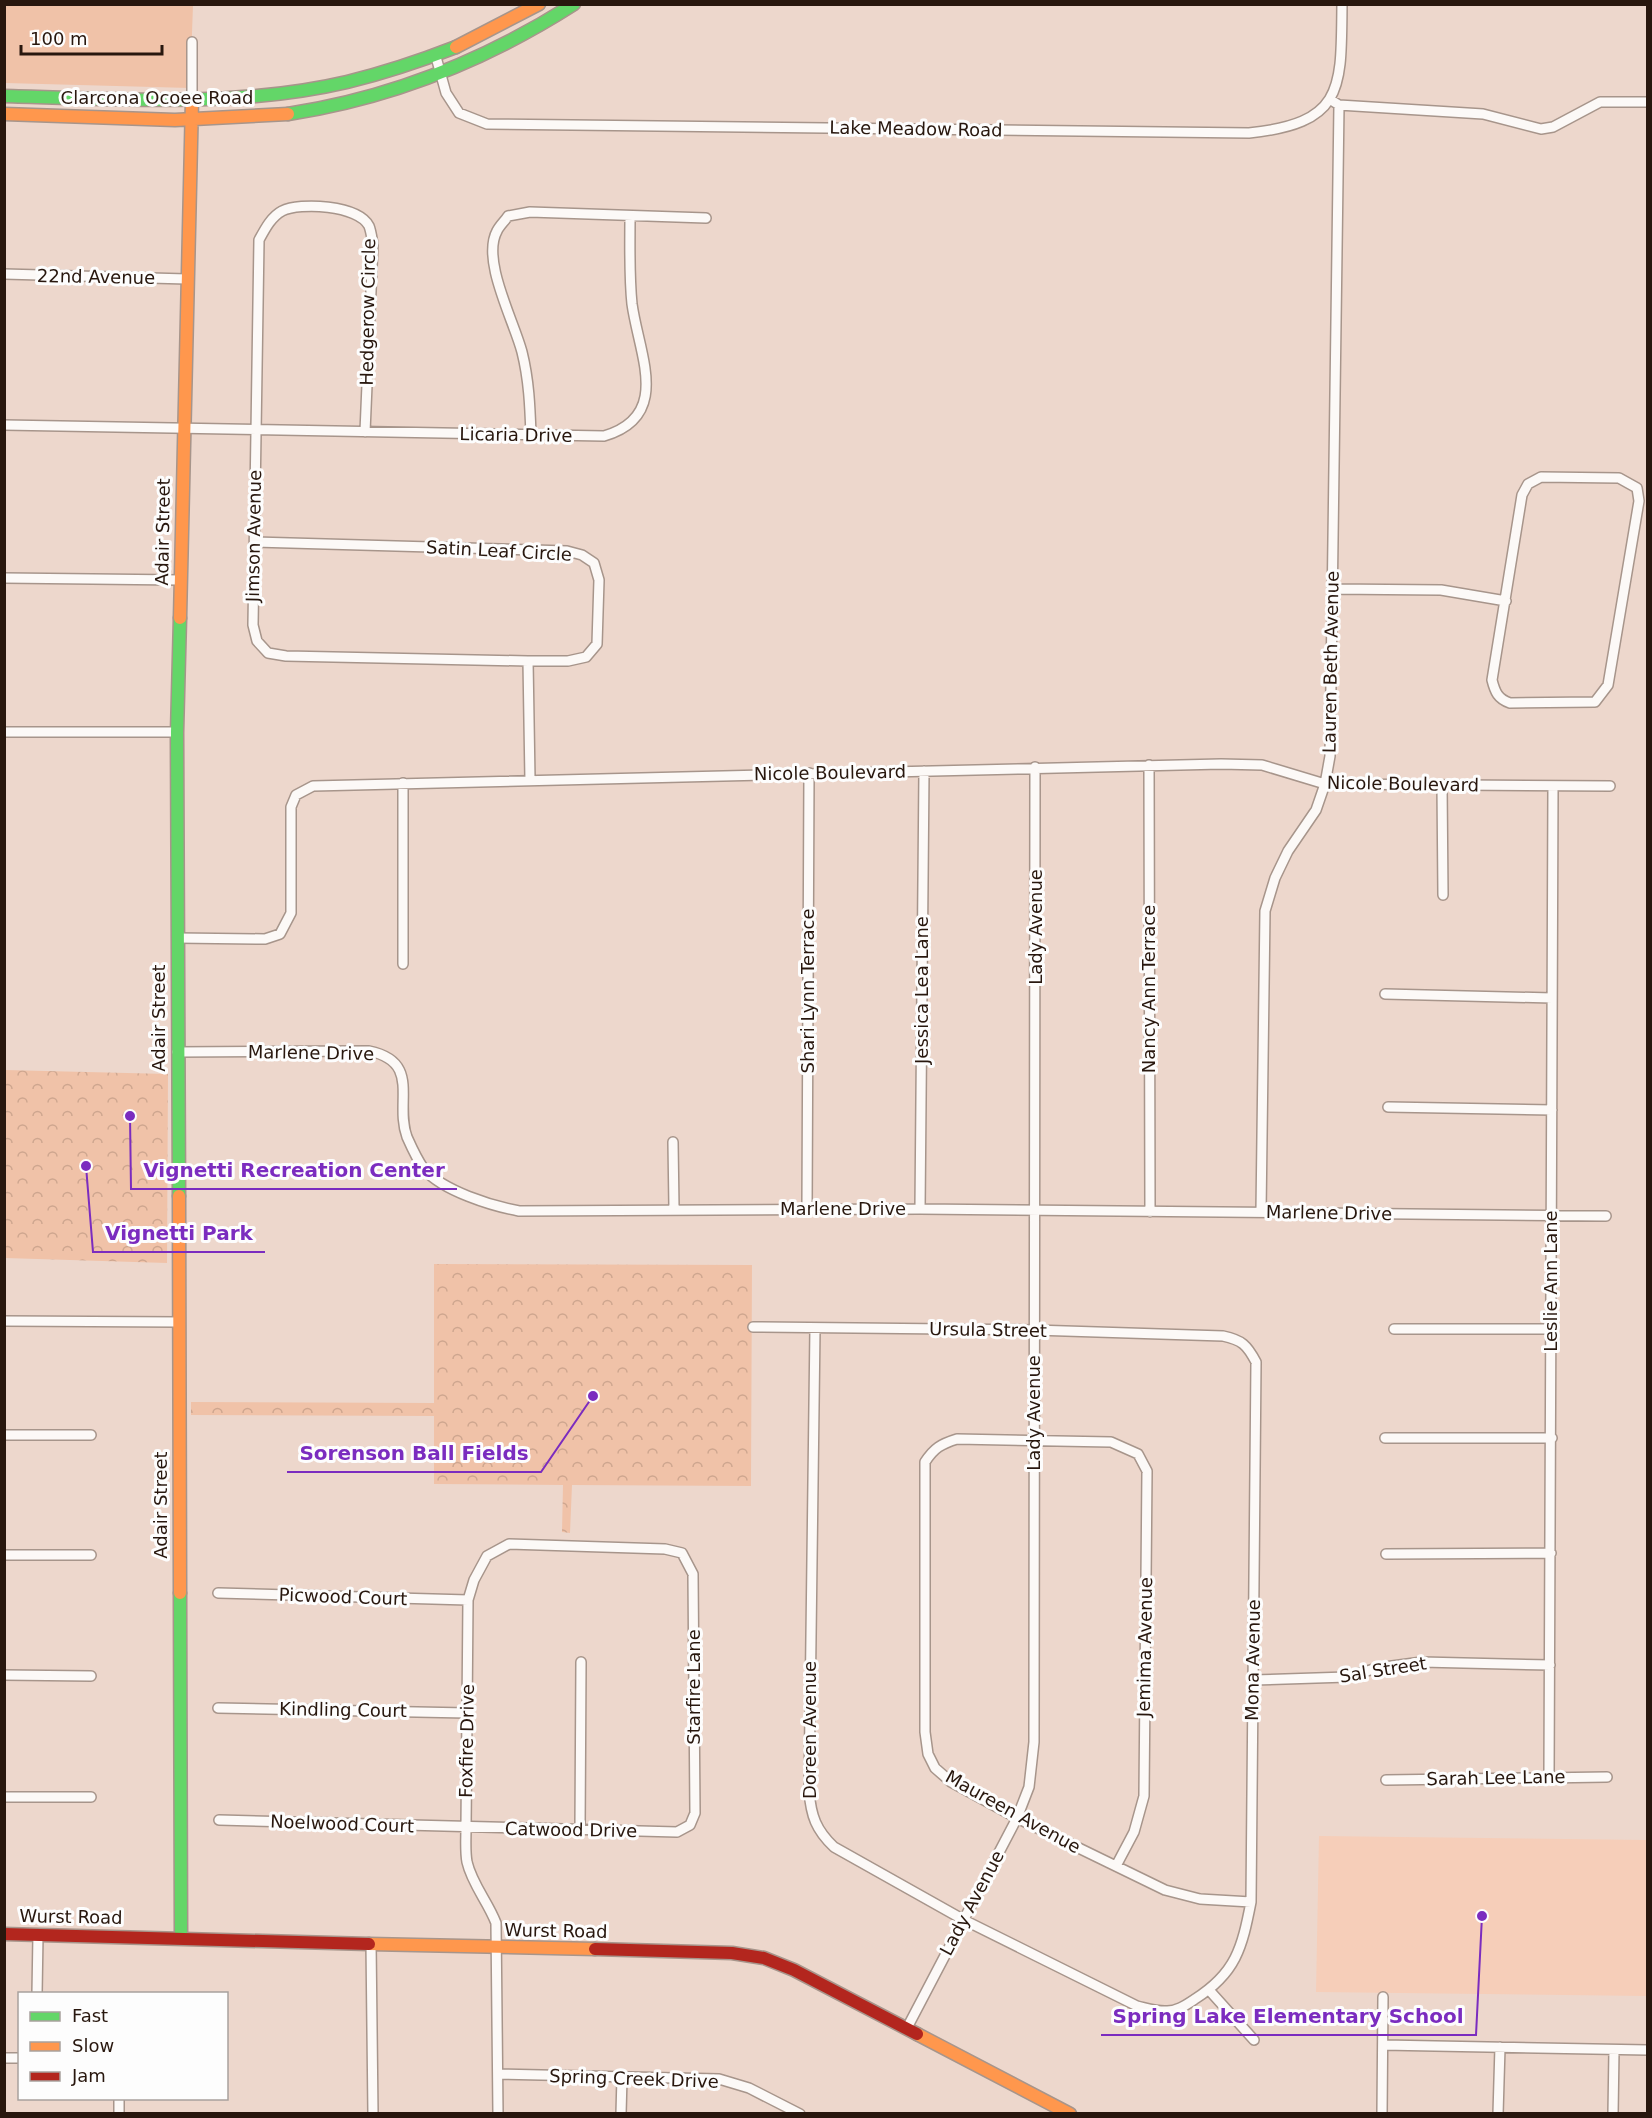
<svg xmlns="http://www.w3.org/2000/svg" width="1652" height="2118" font-family="'DejaVu Sans',sans-serif">
<style>
.built{fill:#f6ceb9}
.grass{fill:#f0c2a8}
.park{fill:url(#park-crowns)}
.lines{fill:none;stroke-linecap:round;stroke-linejoin:round}
.street-casing{stroke:#a7958b;stroke-width:12}
.fast-casing{stroke:#a7958b;stroke-width:15}
.slow-casing{stroke:#a7958b;stroke-width:15}
.jam-casing{stroke:#a7958b;stroke-width:15}
.street{stroke:#fcf9f7;stroke-width:9}
.fast{stroke:#63d668;stroke-width:12}
.slow{stroke:#ff974d;stroke-width:12}
.jam{stroke:#b3261e;stroke-width:12}
.labels{text-anchor:middle;stroke-width:6;stroke-linejoin:round;paint-order:stroke}
.street-label{font-size:18px;fill:#28170e;stroke:#fdfdfd}
.leader{fill:none;stroke:#7b2cbf;stroke-width:2}
.callout-dot{fill:#7b2cbf;stroke:#fdfdfd;stroke-width:2}
.callout-label{font-size:20px;text-anchor:middle;font-weight:bold;fill:#7b2cbf;stroke:#fdfdfd;stroke-width:6;stroke-linejoin:round;paint-order:stroke}
</style>
<defs>
<pattern id="park-crowns" width="20" height="18" patternUnits="userSpaceOnUse" patternTransform="scale(1.5)"><rect width="20" height="18" fill="#f0c2a8"/><path d="M2 6a3 3 0 1 1 6 0M12 15a3 3 0 1 1 6 0" fill="none" stroke="#cea68f"/></pattern>
</defs>
<rect width="100%" height="100%" fill="#edd7cc"/>
<path class="built" d="M1319,1836L1647,1840V1996L1316,1992Z"/>
<path class="grass" d="M5,5H193L190,88L5,83Z"/>
<path class="park" d="M5,1070L168,1074L167,1263L5,1258Z
M434,1264L752,1265L751,1486L572,1485L570,1533L562,1532L563,1485L434,1484V1416L191,1415V1402L434,1403Z"/>
<g class="lines">
<g class="street-casing">
<path id="street" d="M436,57L446,93L459,113L487,124L1249,133C1345,123 1341,88 1342,4
M192,100V42
M1339,105L1483,114L1541,129L1553,127L1600,102H1648
M4,274L187,279
M4,425L604,436C672,416 639,355 632,304C629,275 630,245 630,216
M531,435C530,407 529,380 522,352C514,321 481,260 497,231C500,225 505,221 508,216L530,212L706,218
M1541,477L1619,478L1637,488L1639,501L1608,685L1595,702L1510,703C1498,699 1495,692 1492,680L1522,495L1528,484Z
M255,542L567,551L582,555L594,563L599,580L597,644L586,657L568,661H528L286,656L268,653L257,641L253,625L259,240C265,229 271,217 282,211C300,202 358,205 369,226C371,231 372,239 373,244L365,432
M4,578L180,580
M1332,589L1441,590L1506,601
M528,661L530,780
M4,732H177
M1149,765L1150,1212
M403,783V964
M1442,785L1443,895
M177,938L265,939L280,934L291,913V807L296,795L313,786L1221,764L1262,765L1325,784L1610,786
M1385,994L1552,998
M177,1052L369,1051C422,1062 394,1102 407,1137C411,1146 418,1161 424,1169C443,1191 492,1206 519,1211L920,1209L1606,1216
M1388,1107L1552,1110
M673,1142L674,1208
M807,1209L809,773
M920,1209L924,771
M1261,1212L1265,911L1275,878L1288,851L1316,810L1325,784L1330,756L1339,105L1331,100
M4,1321L179,1322
M753,1327L1034,1330L1223,1336C1242,1340 1247,1345 1256,1362L1251,1902C1242,1948 1236,1973 1195,1999C1186,2005 1176,2012 1165,2011C1155,2011 1146,2008 1137,2006L964,1920L834,1847C816,1830 811,1816 809,1791L815,1328
M1394,1329H1550
M4,1435H91
M1385,1438H1552
M1386,1554L1551,1553
M4,1555H91
M218,1593L468,1600
M4,1675L91,1676
M1253,1680L1347,1677L1377,1668L1422,1662L1550,1665
M218,1708L467,1713
M1549,1777L1553,786
M1386,1780L1607,1777
M4,1797H91
M219,1820L677,1832L690,1825L695,1813L693,1574L682,1553L665,1549L509,1544L487,1556L474,1580L468,1600L466,1828C466,1839 465,1851 467,1862C472,1884 488,1902 496,1923L498,2114
M580,1829L581,1662
M1116,1866L1134,1832L1144,1796L1147,1471L1138,1454L1111,1442L957,1439C941,1444 934,1448 925,1462V1732L928,1754L935,1768L951,1782L1017,1818L1165,1890L1200,1899L1251,1902
M371,1943L373,2114
M1209,1990L1254,2040
M37,1994L38,1935
M907,2028L1017,1818L1029,1787L1034,1742L1035,767
M1383,2045L1648,2050
M4,2058H20
M498,2074L719,2079L749,2088L800,2114
M119,2114V2098
M621,2114L622,2077
M1382,2114L1383,1997
M1498,2114L1500,2047
M1613,2114L1614,2050"/>
</g>
<g class="fast-casing">
<path id="fast" d="M4,96C117,99 236,108 347,82C384,73 420,61 456,47
M288,114C392,98 485,61 574,4
M179,1196L177,732L180,618
M180,1593L181,1937"/>
</g>
<g class="slow-casing">
<path id="slow" d="M456,47L539,4
M4,114L175,120L288,114
M180,618L192,100
M179,1196L180,1593
M369,1944L595,1949
M917,2034L1070,2114"/>
</g>
<g class="jam-casing">
<path id="jam" d="M4,1934L369,1944
M595,1949L732,1953L764,1958L794,1970L917,2034"/>
</g>
<use href="#street" class="street"/>
<use href="#fast" class="fast"/>
<use href="#slow" class="slow"/>
<use href="#jam" class="jam"/>
</g>
<g class="labels">
<g class="street-label">
<text x="157" y="104">Clarcona Ocoee Road</text>
<text transform="translate(916 129) rotate(1)" y="6">Lake Meadow Road</text>
<text transform="translate(96 277) rotate(1)" y="6">22nd Avenue</text>
<text transform="translate(368 312) rotate(-89)" y="6">Hedgerow Circle</text>
<text transform="translate(516 435) rotate(1)" y="6">Licaria Drive</text>
<text transform="translate(163 532) rotate(-89)" y="6">Adair Street</text>
<text transform="translate(254 536) rotate(-89)" y="6">Jimson Avenue</text>
<text transform="translate(499 551) rotate(3)" y="6">Satin Leaf Circle</text>
<text transform="translate(1331 662) rotate(-89)" y="6">Lauren Beth Avenue</text>
<text transform="translate(830 773) rotate(-1)" y="6">Nicole Boulevard</text>
<text transform="translate(1403 784) rotate(1)" y="6">Nicole Boulevard</text>
<text transform="translate(1036 927) rotate(-90)" y="6">Lady Avenue</text>
<text transform="translate(1149 989) rotate(-90)" y="6">Nancy Ann Terrace</text>
<text transform="translate(922 990) rotate(-90)" y="6">Jessica Lea Lane</text>
<text transform="translate(808 991) rotate(-90)" y="6">Shari Lynn Terrace</text>
<text transform="translate(159 1018) rotate(-90)" y="6">Adair Street</text>
<text transform="translate(311 1053) rotate(1)" y="6">Marlene Drive</text>
<text x="843" y="1215">Marlene Drive</text>
<text transform="translate(1329 1213) rotate(1)" y="6">Marlene Drive</text>
<text transform="translate(1551 1281) rotate(-90)" y="6">Leslie Ann Lane</text>
<text transform="translate(988 1330) rotate(1)" y="6">Ursula Street</text>
<text transform="translate(1034 1413) rotate(-90)" y="6">Lady Avenue</text>
<text transform="translate(161 1505) rotate(-90)" y="6">Adair Street</text>
<text transform="translate(343 1597) rotate(2)" y="6">Picwood Court</text>
<text transform="translate(1145 1647) rotate(-89)" y="6">Jemima Avenue</text>
<text transform="translate(1253 1660) rotate(-89)" y="6">Mona Avenue</text>
<text transform="translate(1383 1670) rotate(-9)" y="6">Sal Street</text>
<text transform="translate(694 1687) rotate(-90)" y="6">Starfire Lane</text>
<text transform="translate(343 1710) rotate(1)" y="6">Kindling Court</text>
<text transform="translate(810 1730) rotate(-90)" y="6">Doreen Avenue</text>
<text transform="translate(467 1741) rotate(-89)" y="6">Foxfire Drive</text>
<text transform="translate(1496 1778) rotate(-1)" y="6">Sarah Lee Lane</text>
<text transform="translate(1013 1812) rotate(29)" y="6">Maureen Avenue</text>
<text transform="translate(342 1824) rotate(2)" y="6">Noelwood Court</text>
<text transform="translate(571 1830) rotate(1)" y="6">Catwood Drive</text>
<text transform="translate(972 1903) rotate(-62)" y="6">Lady Avenue</text>
<text transform="translate(71 1917) rotate(1)" y="6">Wurst Road</text>
<text transform="translate(556 1931) rotate(1)" y="6">Wurst Road</text>
<text transform="translate(634 2079) rotate(2)" y="6">Spring Creek Drive</text>
</g>
</g>
<path class="leader" d="M130 1116L131 1189H457M86 1166L93 1252H265M593 1396L541 1472H287M1482 1916L1476 2035H1101"/>
<g class="callout-dot">
<circle cx="130" cy="1116" r="6"/>
<circle cx="86" cy="1166" r="6"/>
<circle cx="593" cy="1396" r="6"/>
<circle cx="1482" cy="1916" r="6"/>
</g>
<g class="callout-label">
<text x="294" y="1177">Vignetti Recreation Center</text>
<text x="179" y="1240">Vignetti Park</text>
<text x="414" y="1460">Sorenson Ball Fields</text>
<text x="1288" y="2023">Spring Lake Elementary School</text>
</g>
<rect width="1652" height="2118" fill="none" stroke="#28170e" stroke-width="12"/>
<rect x="18" y="1992" width="210" height="108" fill="#fdfdfd" stroke="#a8a19d" stroke-width="1.5"/>
<rect x="30" y="2012" width="30" height="9" fill="#63d668" stroke="#a8a19d" stroke-width="1.5"/>
<text x="72" y="2022" font-size="18" fill="#28170e">Fast</text>
<rect x="30" y="2042" width="30" height="9" fill="#ff974d" stroke="#a8a19d" stroke-width="1.5"/>
<text x="72" y="2052" font-size="18" fill="#28170e">Slow</text>
<rect x="30" y="2072" width="30" height="9" fill="#b3261e" stroke="#a8a19d" stroke-width="1.5"/>
<text x="72" y="2082" font-size="18" fill="#28170e">Jam</text>
<path d="M21 45v9h141v-9" fill="none" stroke="#28170e" stroke-width="3"/>
<text x="30" y="45" font-size="18" fill="#28170e" stroke="#fdfdfd" stroke-width="4.5" paint-order="stroke">100 m</text>
</svg>
